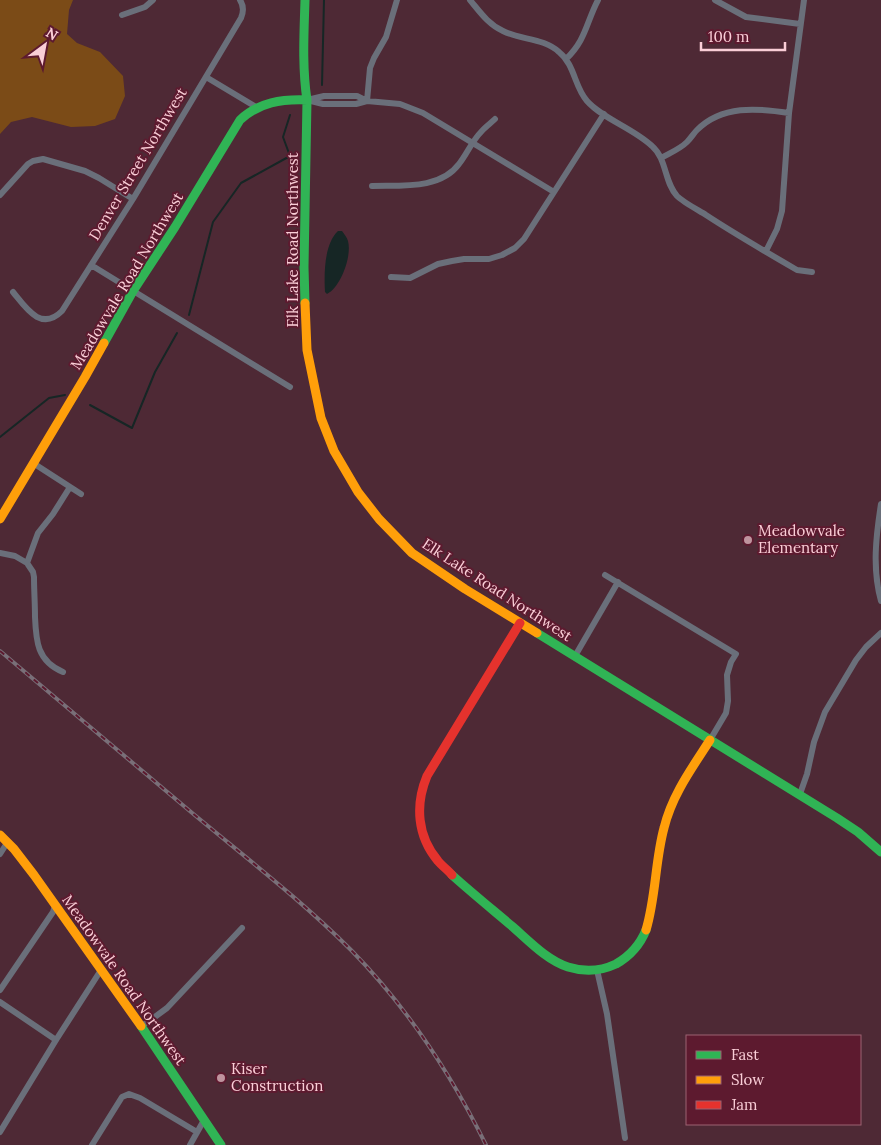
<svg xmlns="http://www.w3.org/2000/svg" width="881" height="1145" font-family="Lora,serif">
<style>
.green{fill:#7b4b17}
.water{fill:#162625}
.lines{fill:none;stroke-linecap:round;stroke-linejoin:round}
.stream{stroke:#162625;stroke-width:2}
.street{stroke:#6a6f7a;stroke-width:6}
.fast{stroke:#30b455;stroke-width:9}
.slow{stroke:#ff9f0a;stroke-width:9}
.jam{stroke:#e5322d;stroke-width:9}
.rail-casing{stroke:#796f78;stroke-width:4}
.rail{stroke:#5d1a2f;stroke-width:2;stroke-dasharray:5.5;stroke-linecap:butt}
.poi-dot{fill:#be949e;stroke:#5d1a2f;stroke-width:2}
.labels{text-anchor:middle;stroke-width:4;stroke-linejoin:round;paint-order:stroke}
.street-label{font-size:15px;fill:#faced7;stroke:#5d1a2f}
.poi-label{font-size:15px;fill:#faced7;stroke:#5d1a2f;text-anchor:start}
</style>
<rect width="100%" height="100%" fill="#4e2935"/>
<path class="green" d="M0,0H73L69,10L67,34L77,43L100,52L123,76L125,96L115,119L95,126L71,127L32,117L11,122L0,134Z"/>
<path class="water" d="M338,231H342C344,234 347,237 348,241C352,256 341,287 327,294L325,292C324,274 324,244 338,231Z"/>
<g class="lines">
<path class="stream" d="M322,85L324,0
M189,315L213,222L241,183L290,156L283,137L290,115
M90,405L132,428L155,372L177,333
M0,437L49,398L65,395"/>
<path class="street" d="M397,0L386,37L374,58L370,68L367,101L400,104L423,113L554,192
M470,0C480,12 488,24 503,31C521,40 544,38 559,52C575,65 574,86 587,101C603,119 633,128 652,146C667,159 664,182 677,196C683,202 698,210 706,215C735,234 766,252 797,270L812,272
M715,0L746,17L800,24
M122,15L145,7L153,0
M566,59C586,40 586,23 598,0
M206,77L256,107
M324,96H357L367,101L356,104H323L307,100Z
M661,158C670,153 680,149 687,142C691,138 694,133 697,130C722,105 757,108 789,113
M372,186C400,185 440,190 459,164C467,154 472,141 481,132C485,127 491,123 495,119
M0,195L28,164L33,161L43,159L85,171L99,178L133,199
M766,251L777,229L782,211L789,113L804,0
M91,265L290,387
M391,277L410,278L438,264L452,261L464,259H489L502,255L515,248L524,239L604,114
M13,292C26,308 41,332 62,311L133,199L241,18C244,11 244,6 240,0
M33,463L81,494
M881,504C876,536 872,569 881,601
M0,553L15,556L27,563
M605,575L736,654L731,662L727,675L728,701L726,713L710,740
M575,656L618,582
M63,672C37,661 36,641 35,617C35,604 34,590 34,577L33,572L27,563L38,533L53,514L70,487
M800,794L807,774L814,742L825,712L856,660L866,647L881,633
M0,854L7,843
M597,970L607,1014L625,1138
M0,990L53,912L55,906
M0,1002L56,1040
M141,1026L148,1022L167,1008L242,928
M0,1132L56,1040L101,970
M92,1145L122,1097L129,1094L140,1098L197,1132
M190,1145L204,1120"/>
<path class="fast" d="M305,303L304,267L307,100C302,67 304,33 305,0
M104,343L133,291L175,227L240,120C259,102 282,99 307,100
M537,633L837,818L858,832L881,852
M452,875C472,893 493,910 513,927C530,942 547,960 568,967C584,972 601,971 616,964C630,956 640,945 646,930
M141,1026L221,1145"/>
<path class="slow" d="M305,303L307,350L321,418L334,451L358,492L379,519L412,553L465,589L537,633
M0,519L85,377L104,343
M0,835L14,849L34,875L141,1026
M646,930C656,897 655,861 664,828C672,795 692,768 710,740"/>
<path class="jam" d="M452,875C448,870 442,866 438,861C417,836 415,805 427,776L520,623"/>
<g class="rail-casing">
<path id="rail" d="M0,651C64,705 127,758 191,812C245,857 301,900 351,950C407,1007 451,1074 486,1145"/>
</g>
<use href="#rail" class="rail"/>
</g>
<g class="poi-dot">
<circle cx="748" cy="540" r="5"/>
<circle cx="221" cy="1078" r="5"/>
</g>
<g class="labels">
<g class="street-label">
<text transform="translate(138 164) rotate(-59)" y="5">Denver Street Northwest</text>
<text transform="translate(293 240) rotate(-90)" y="5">Elk Lake Road Northwest</text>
<text transform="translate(127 281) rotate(-59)" y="5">Meadowvale Road Northwest</text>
<text transform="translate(497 590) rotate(33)" y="5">Elk Lake Road Northwest</text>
<text transform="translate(124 980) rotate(55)" y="5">Meadowvale Road Northwest</text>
</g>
<g class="poi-label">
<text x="758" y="536">Meadowvale<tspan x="758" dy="17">Elementary</tspan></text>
<text x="231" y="1074">Kiser<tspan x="231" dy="17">Construction</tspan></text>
</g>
</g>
<rect x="686" y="1035" width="175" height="90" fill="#5d1a2f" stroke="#9c6272"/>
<rect x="696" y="1051" width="25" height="8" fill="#30b455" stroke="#9c6272"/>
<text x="731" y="1060" font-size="15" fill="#faced7">Fast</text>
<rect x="696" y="1076" width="25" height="8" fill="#ff9f0a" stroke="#9c6272"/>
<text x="731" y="1085" font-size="15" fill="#faced7">Slow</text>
<rect x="696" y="1101" width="25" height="8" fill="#e5322d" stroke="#9c6272"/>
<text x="731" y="1110" font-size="15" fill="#faced7">Jam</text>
<g transform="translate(45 45) rotate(32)" stroke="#5d1a2f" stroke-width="4" paint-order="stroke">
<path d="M0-4L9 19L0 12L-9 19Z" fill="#faced7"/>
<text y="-8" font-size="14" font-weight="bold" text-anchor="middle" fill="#faced7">N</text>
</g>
<path d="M701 42v8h84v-8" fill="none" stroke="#faced7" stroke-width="2.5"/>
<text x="708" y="42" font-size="15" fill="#faced7" stroke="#5d1a2f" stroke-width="4" paint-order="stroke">100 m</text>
</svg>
